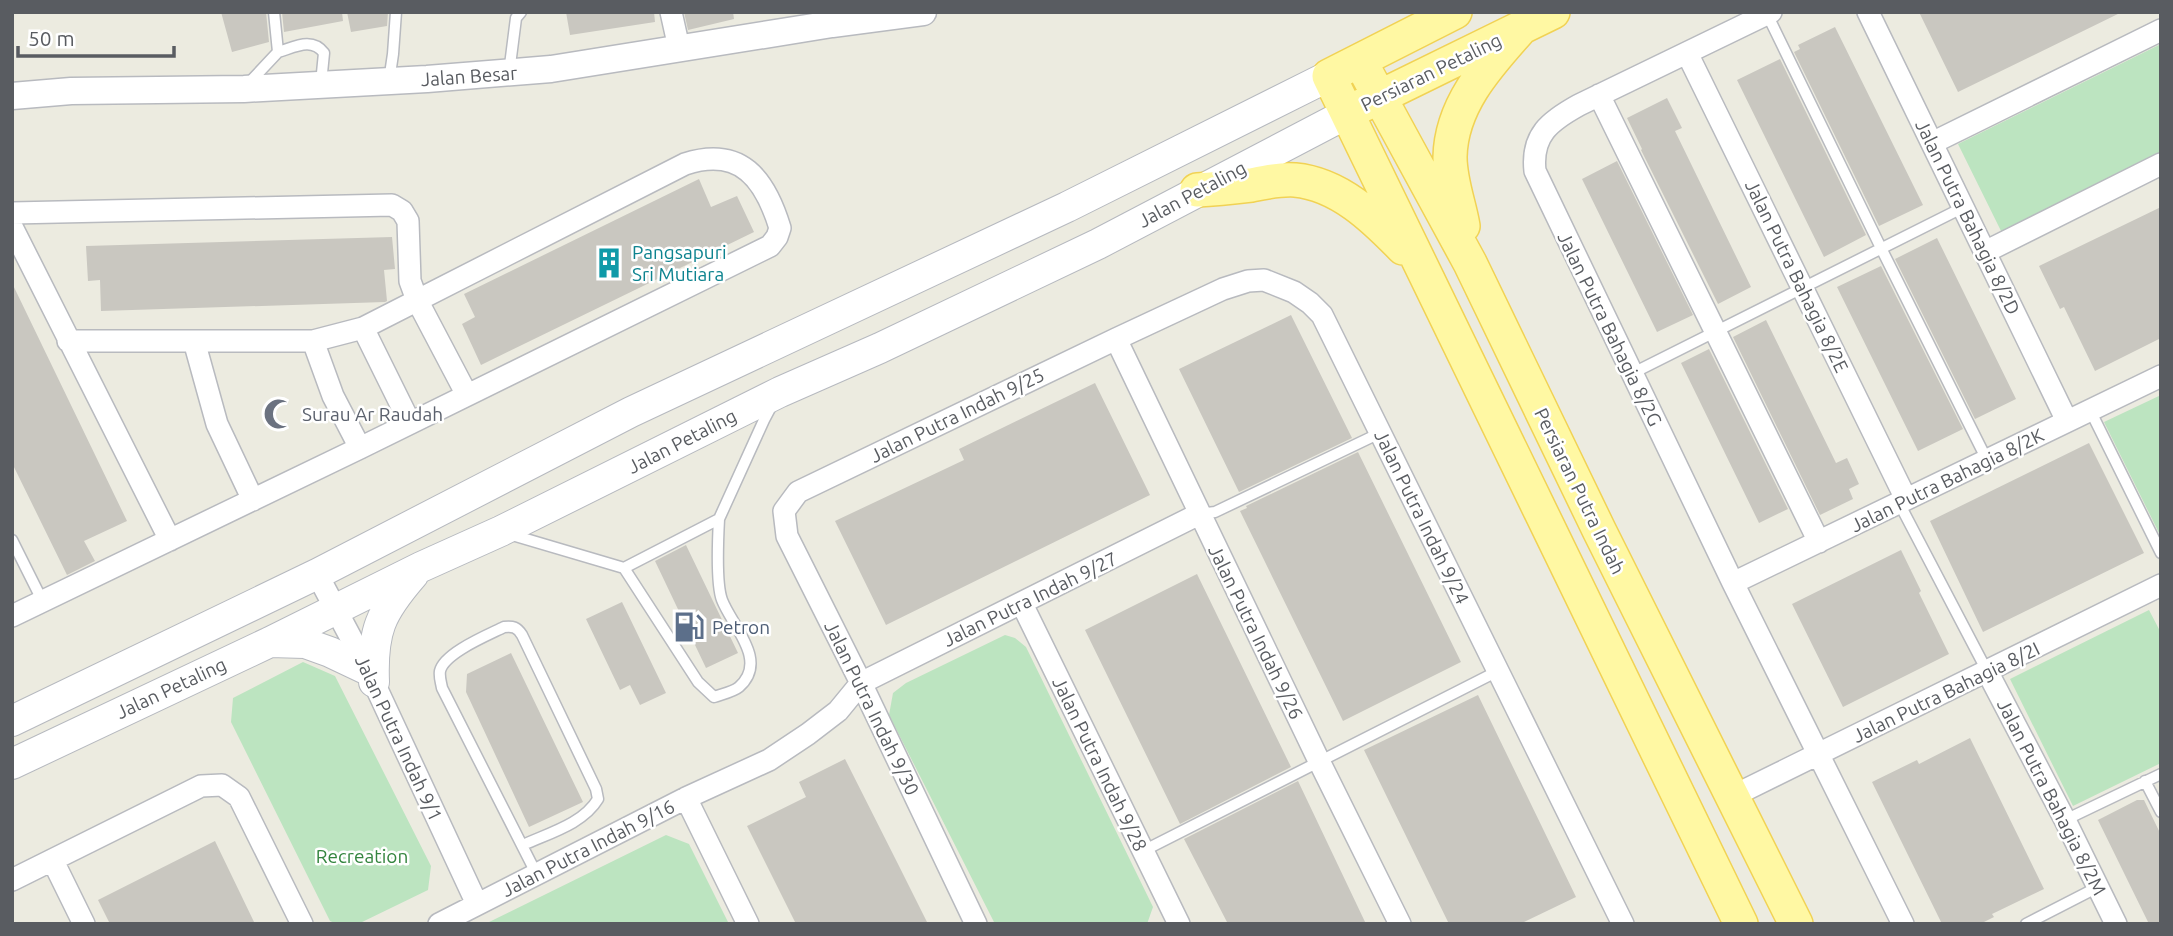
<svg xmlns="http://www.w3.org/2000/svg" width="2173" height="936" font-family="Ubuntu,sans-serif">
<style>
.green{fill:#bce4c0}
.building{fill:#c9c7c0}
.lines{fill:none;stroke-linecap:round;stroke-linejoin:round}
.service-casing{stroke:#b8babf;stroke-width:13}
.minor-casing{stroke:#b8babf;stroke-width:24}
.tertiary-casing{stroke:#b8babf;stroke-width:29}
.secondary-casing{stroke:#b6b9bf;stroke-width:32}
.primary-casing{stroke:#f1d254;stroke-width:36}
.service{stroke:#fff;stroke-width:10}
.minor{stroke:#fff;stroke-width:21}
.tertiary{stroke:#fff;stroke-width:26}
.secondary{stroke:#fff;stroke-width:30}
.primary{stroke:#fff8a3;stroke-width:33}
.labels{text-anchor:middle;stroke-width:5;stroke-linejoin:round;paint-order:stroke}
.street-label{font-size:19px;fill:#595c61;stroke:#fff}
.culture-label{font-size:19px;fill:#0d838f;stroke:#fff;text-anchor:start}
.worship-label{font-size:19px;fill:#5b616d;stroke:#fff;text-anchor:start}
.service-label{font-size:19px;fill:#4e5e75;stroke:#fff;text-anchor:start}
.park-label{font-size:19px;fill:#34853f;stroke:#fff}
</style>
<rect width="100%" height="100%" fill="#ecebe0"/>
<path class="green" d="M2161,44V157L2003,235L1958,144Z
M2161,395V537L2104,422Z
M2149,610L2161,633V763L2073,806L2010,679Z
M1005,635L1015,638L1026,647L1153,907L1147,924H995L889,715L893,693L906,683Z
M303,662L335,676L431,866L428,890L358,924H337L330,921L231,722L233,698Z
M666,835L689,844L729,924H485Z"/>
<path class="building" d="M221,12H266L269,42L232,52Z
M282,12H342L343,21L284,32Z
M347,12H388L387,26L351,32Z
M566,12H654L655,22L570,35Z
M684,12H733L734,19L688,30Z
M1919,12H2122L1958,92Z
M1835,27L1923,205L1879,226L1794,52L1800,49L1798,45Z
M1780,59L1866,235L1824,257L1737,80Z
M1667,98L1682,128L1675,131L1751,287L1718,304L1641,150L1642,149L1627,118Z
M1617,161L1693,315L1657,332L1582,179Z
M699,179L711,207L737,196L754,232L481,365L462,324L475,317L464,294Z
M2161,207V338L2095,371L2064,307L2060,309L2039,266Z
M392,237L395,269L384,270L387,301L385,302L101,311L100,280L88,281L86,246Z
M1937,238L2016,399L1975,419L1895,259Z
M1881,266L1963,429L1918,451L1837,287Z
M12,283L127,521L84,541L95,561L67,575L12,463Z
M1291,315L1352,438L1239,492L1179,369Z
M1766,320L1836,463L1847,458L1859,484L1849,489L1853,499L1820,515L1733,337Z
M1709,349L1788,509L1759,523L1681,363Z
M1095,383L1150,495L886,625L835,521L964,460L959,449Z
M2089,443L2144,553L1983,632L1930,521Z
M1358,452L1461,662L1343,721L1240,511L1247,508L1246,506Z
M686,545L738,653L706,668L655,561Z
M1901,550L1921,591L1919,593L1949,654L1843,707L1792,604Z
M1197,574L1291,767L1180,824L1085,630Z
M622,602L666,693L640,705L630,685L620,690L586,619Z
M511,653L583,802L529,827L466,692L467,674Z
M1478,695L1576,897L1520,924H1449L1364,750Z
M1970,738L2044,889L1992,914L1994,917L1980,924H1942L1872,782L1917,760L1919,764Z
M845,759L898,864L928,924H796L747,826L806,797L799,782Z
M1298,781L1366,924H1228L1184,839Z
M2137,800H2144L2161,835V924H2149L2098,820Z
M215,841L255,924H110L98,900Z"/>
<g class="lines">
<g class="service-casing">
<path id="service" d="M1767,14L1881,248L1987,460
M278,52C295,47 312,37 324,53L321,83
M509,73L516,18L521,12
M389,81L393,54L396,12
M248,84L278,52L274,12
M1631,374L1964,207
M2090,410L2161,553
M1899,503L1987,671
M1199,514L1215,512L1380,433
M509,534L624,568L719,519L764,420L773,403
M12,540L43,602
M624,568L698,682L714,697C722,694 733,692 739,687C769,661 732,626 722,600C716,584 718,538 719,519
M2145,781L2161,812
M2065,820L2161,774
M523,845C549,833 583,824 598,799L596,789L522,635C517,627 513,626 504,627C488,635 444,653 440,671C439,677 441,682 442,688L536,873
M1143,851L1498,671
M2026,924L2098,887"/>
</g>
<g class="minor-casing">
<path id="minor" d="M671,12L679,48
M1771,12L1579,105C1550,121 1531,135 1535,171L1733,583L1903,924
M1868,12L2067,421
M1687,53L1906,499
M1599,95L1819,542
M1932,143L2161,30
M12,213L392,205L402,211L408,221L410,281L417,300L467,395
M12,227L170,540
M1985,252L2161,164
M363,328L410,423
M1116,339L1320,763L1400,924
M194,341L217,424L253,500
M313,341L333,396L360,448
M317,574L368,670L477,904
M1733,583L2161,376
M1022,604L1179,924
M12,616L360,448L770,246L777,237L780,228C765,179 741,146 685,164L363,328L313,341H68
M1987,671L2065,820L2116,924
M1731,797L2161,585
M686,798L748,924
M53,861L84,924
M12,880L201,786L222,785L239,797L302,924
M439,924L686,798L769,760L808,734L838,711L861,683L1199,514
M976,924L861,683L787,536L784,511L798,492L1116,339L1223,289L1248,281L1264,280L1294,292L1310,303L1322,315L1623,924"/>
</g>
<g class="tertiary-casing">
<path id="tertiary" d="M12,96L71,91L244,89L427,79L551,69L832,24L923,12"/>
</g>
<g class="secondary-casing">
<path id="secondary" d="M270,642L305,643L330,652L368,670
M374,682C372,631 380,613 413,575
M12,721L317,574L631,412L1067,207L1329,76
M12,764L270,642L421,567L501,531L780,392L880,348L1098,244L1348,113"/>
</g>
<g class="primary-casing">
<path id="primary" d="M1455,12L1329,76L1741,924
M1360,61L1470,263L1599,530L1796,924
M1359,107L1553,12
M1197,190C1215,189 1234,187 1251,185C1266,182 1280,179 1295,180C1339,184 1374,218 1403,248
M1463,226C1459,203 1450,181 1450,157C1451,104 1489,64 1521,28"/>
</g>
<use href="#service" class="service"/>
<use href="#minor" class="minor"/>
<use href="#tertiary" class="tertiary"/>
<use href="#secondary" class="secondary"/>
<use href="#primary" class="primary"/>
</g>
<defs>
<g id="building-bare" transform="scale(2.415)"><path d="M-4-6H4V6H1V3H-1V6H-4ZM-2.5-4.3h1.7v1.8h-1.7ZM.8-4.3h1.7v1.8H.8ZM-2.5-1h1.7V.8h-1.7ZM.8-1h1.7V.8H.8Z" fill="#0f9aa8" stroke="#fff" stroke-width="2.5" paint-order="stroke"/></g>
<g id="mosque-bare" transform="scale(2.415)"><path d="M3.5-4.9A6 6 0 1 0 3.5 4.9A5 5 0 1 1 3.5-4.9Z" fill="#6b7280" stroke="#fff" stroke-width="2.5" paint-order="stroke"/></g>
<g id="fuel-bare" transform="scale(2.415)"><path d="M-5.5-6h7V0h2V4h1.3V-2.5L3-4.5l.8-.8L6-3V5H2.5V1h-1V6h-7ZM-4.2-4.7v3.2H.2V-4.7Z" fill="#5c6f8a" stroke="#fff" stroke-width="2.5" paint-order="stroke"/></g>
</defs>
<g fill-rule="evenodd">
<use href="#building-bare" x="609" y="263"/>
<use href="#mosque-bare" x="279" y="414"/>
<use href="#fuel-bare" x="689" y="627"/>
</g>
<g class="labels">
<g class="street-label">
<text transform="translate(1431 72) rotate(-26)" y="7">Persiaran Petaling</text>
<text transform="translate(469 76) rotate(-4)" y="7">Jalan Besar</text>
<text transform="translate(1192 194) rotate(-28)" y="7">Jalan Petaling</text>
<text transform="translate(1968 217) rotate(64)" y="7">Jalan Putra Bahagia 8/2D</text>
<text transform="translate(1797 276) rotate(64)" y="7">Jalan Putra Bahagia 8/2E</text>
<text transform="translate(1610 329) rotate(64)" y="7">Jalan Putra Bahagia 8/2G</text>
<text transform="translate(957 415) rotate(-26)" y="7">Jalan Putra Indah 9/25</text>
<text transform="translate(682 441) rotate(-27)" y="7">Jalan Petaling</text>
<text transform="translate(1947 480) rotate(-26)" y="7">Jalan Putra Bahagia 8/2K</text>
<text transform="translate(1580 491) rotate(64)" y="7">Persiaran Putra Indah</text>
<text transform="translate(1422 517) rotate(64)" y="7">Jalan Putra Indah 9/24</text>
<text transform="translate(1030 599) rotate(-26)" y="7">Jalan Putra Indah 9/27</text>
<text transform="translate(1256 632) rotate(64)" y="7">Jalan Putra Indah 9/26</text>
<text transform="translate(171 688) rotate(-25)" y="7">Jalan Petaling</text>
<text transform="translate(1946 692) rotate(-26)" y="7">Jalan Putra Bahagia 8/2I</text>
<text transform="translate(872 708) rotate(64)" y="7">Jalan Putra Indah 9/30</text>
<text transform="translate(399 738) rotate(65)" y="7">Jalan Putra Indah 9/1</text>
<text transform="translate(1100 764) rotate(64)" y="7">Jalan Putra Indah 9/28</text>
<text transform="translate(2052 797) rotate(63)" y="7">Jalan Putra Bahagia 8/2M</text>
<text transform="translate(588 848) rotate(-27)" y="7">Jalan Putra Indah 9/16</text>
</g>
<g class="culture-label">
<text x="632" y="259">Pangsapuri<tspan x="632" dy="22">Sri Mutiara</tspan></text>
</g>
<g class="worship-label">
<text x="302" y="421">Surau Ar Raudah</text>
</g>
<g class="service-label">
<text x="712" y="634">Petron</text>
</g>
<g class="park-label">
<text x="362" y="863">Recreation</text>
</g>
</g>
<rect width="2173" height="936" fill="none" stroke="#595c61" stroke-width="28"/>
<path d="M18 46v10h156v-10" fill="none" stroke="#595c61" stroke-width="3.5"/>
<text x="28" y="46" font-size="21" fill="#595c61" stroke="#ffffff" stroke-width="5" paint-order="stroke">50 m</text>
</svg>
